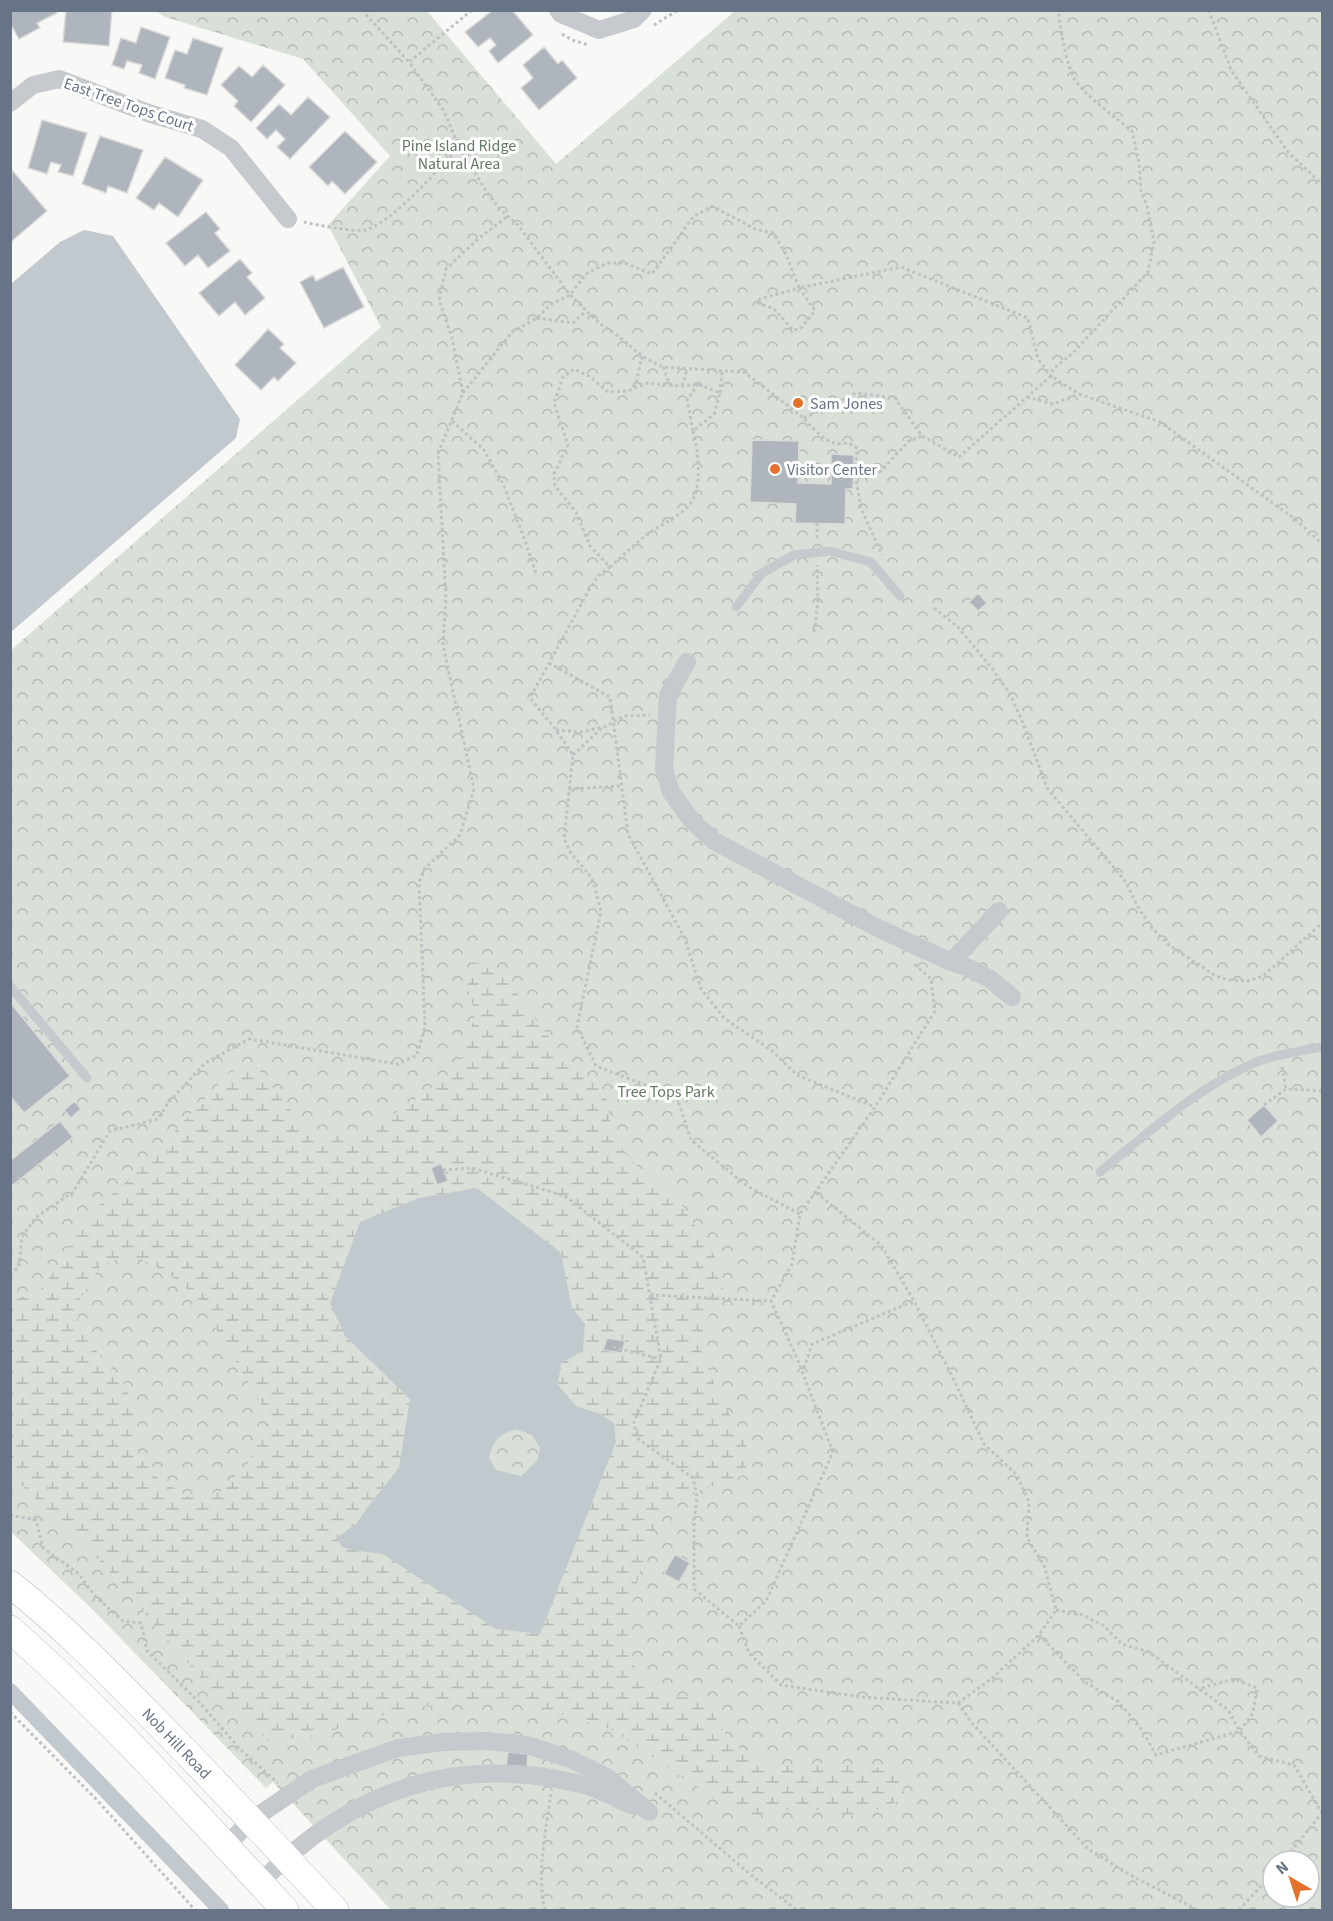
<svg xmlns="http://www.w3.org/2000/svg" width="1333" height="1921" font-family="'Source Sans 3',sans-serif">
<style>
.forest{fill:url(#forest-crowns);fill-rule:evenodd}
.wetland{fill:url(#wetland-marsh);fill-rule:evenodd}
.water{fill:#c1c9cf;fill-rule:evenodd}
.lines{fill:none;stroke-linecap:round;stroke-linejoin:round}
.canal{stroke:#c1c9cf;stroke-width:16}
.building{fill:#afb5bc;stroke:#dadad8;stroke-width:1.5}
.secondary-casing{stroke:#b8bcc2;stroke-width:28}
.path{stroke:#c0c1c4;stroke-width:3;stroke-dasharray:3 3;stroke-linecap:butt}
.service{stroke:#c6c9cd;stroke-width:9}
.minor{stroke:#c6c9cd;stroke-width:18}
.secondary{stroke:#fff;stroke-width:27}
.poi-dot{fill:#e57029;stroke:#fff;stroke-width:2}
.labels{text-anchor:middle;stroke-width:6;stroke-linejoin:round;paint-order:stroke}
.street-label{font-size:16px;fill:#677487;stroke:#fff}
.park-label{font-size:16px;fill:#637962;stroke:#fff}
.poi-label{font-size:16px;fill:#677487;stroke:#fff;text-anchor:start}
</style>
<defs>
<pattern id="forest-crowns" width="20" height="18" patternUnits="userSpaceOnUse" patternTransform="scale(1.5)"><rect width="20" height="18" fill="#d9e0d7"/><path d="M2 6a3 3 0 1 1 6 0M12 15a3 3 0 1 1 6 0" fill="none" stroke="#b4bab4"/></pattern>
<pattern id="wetland-marsh" width="20" height="14" patternUnits="userSpaceOnUse" patternTransform="scale(1.5)"><rect width="20" height="14" fill="#d9e0d7"/><path d="M1 5h8M5 5V1M11 12h8M15 12V8" fill="none" stroke="#b4bab4"/></pattern>
</defs>
<rect width="100%" height="100%" fill="#f8f8f6"/>
<path class="forest" d="M156,11H427L556,164L735,11H1322V1910H391L273,1782L266,1788L91,1608L11,1532L10,651L381,327L328,225L390,156L303,59L165,17ZM1273,1861H1309V1897H1273Z"/>
<path class="wetland" d="M479,961L506,978L556,1047L605,1092L613,1137L633,1163L674,1193L717,1260L725,1285L697,1339L715,1386L751,1455L742,1476L686,1495L658,1521L641,1567L626,1628L635,1668L665,1696L704,1699L731,1743L771,1766L827,1763L897,1769L906,1798L859,1817L806,1808L769,1812L750,1819L723,1805L611,1729L506,1698L408,1708L324,1733L270,1742L208,1687L104,1565L11,1475L10,1302L41,1289L63,1259L87,1216L135,1174L229,1073L254,1064L312,1138L370,1130L458,1070L475,1015L465,973ZM360,1222L561,1253L572,1308L558,1385L576,1406L600,1414L496,1629L383,1554L342,1547L337,1538L357,1523L366,1509L399,1468L410,1399L345,1336L330,1303ZM129,1254L165,1271L196,1296L260,1401L268,1423L248,1463L220,1492L189,1497L159,1479L140,1459L132,1436L134,1408L124,1384L79,1330L77,1304L100,1267Z"/>
<path class="water" d="M84,230L113,236L240,419L236,438L11,632V284L60,242Z
M477,1188L561,1253L572,1308L585,1324L583,1351L561,1363L558,1385L576,1406L600,1414L614,1423L616,1442L540,1634L496,1629L383,1554L352,1550L342,1547L337,1538L357,1523L366,1509L399,1468L410,1399L345,1336L330,1303L360,1222L419,1198ZM515,1429L532,1435L540,1448L537,1461L521,1476L496,1470L489,1458C494,1440 497,1436 515,1429Z"/>
<g class="lines">
<path class="canal" d="M10,1691L221,1910"/>
</g>
<path class="building" d="M10,10H56L57,13L37,23L40,28L19,39L10,23Z
M66,10H112L109,46L63,42Z
M493,10H512L533,35L498,63L489,51L496,45L490,38L478,47L465,32Z
M141,27L170,37L155,79L139,73L142,65L127,61L124,69L112,65L121,38L136,43Z
M193,38L223,48L207,95L184,88L185,85L165,78L175,50L187,54Z
M544,47L558,64L562,60L577,78L539,110L521,88L533,78L523,65Z
M263,65L285,85L251,122L234,106L238,101L221,85L239,66L252,77Z
M308,97L330,117L290,159L277,147L285,139L276,130L267,139L256,128L279,104L291,115Z
M42,120L87,133L73,176L58,172L61,165L51,162L47,174L28,168Z
M345,131L377,162L345,194L332,181L328,186L309,167Z
M100,136L143,150L127,193L108,186L106,193L82,184Z
M165,157L203,180L178,217L159,203L154,210L136,198Z
M12,170L47,211L12,241L10,239Z
M206,212L220,229L215,233L230,251L208,268L198,255L185,266L166,243Z
M240,259L252,273L247,277L265,298L245,315L235,302L219,316L199,293Z
M343,267L364,307L324,328L300,282L313,275L316,281Z
M268,329L284,344L280,348L296,363L278,381L274,377L261,390L235,365Z
M752,440L799,441L798,483L831,484V454L854,455L853,489H846L845,524L795,523L796,504L750,502Z
M978,593L987,603L978,611L969,602Z
M10,1002L70,1076L24,1113L10,1096Z
M75,1101L81,1109L71,1118L64,1110Z
M1264,1105L1278,1121L1261,1137L1247,1120Z
M60,1121L73,1137L13,1185L10,1183V1161Z
M441,1163L448,1181L437,1185L431,1168Z
M607,1338L625,1341L622,1353L603,1350Z
M675,1554L690,1563L679,1582L664,1574Z
M508,1752L528,1754L527,1767L506,1766Z"/>
<g class="lines">
<g class="secondary-casing">
<path id="secondary" d="M10,1584C62,1625 107,1671 153,1718C215,1781 275,1846 335,1910
M10,1629C108,1715 197,1815 285,1910"/>
</g>
<path class="path" d="M362,10L409,62
M1209,10L1231,70L1288,152L1322,184
M654,25L678,10
M562,34L572,40L589,45
M459,147L488,194L500,209L518,225L570,295L598,322L622,339L642,356L663,367L744,372L804,418C808,425 826,441 834,443C846,446 845,439 857,448L855,474L861,508L882,555
M304,222C316,225 354,232 365,230C391,224 440,168 459,147L444,111L409,62L472,10
M799,288L815,311L800,329L793,330L773,308L757,303L760,299Z
M537,318L573,323L586,311
M663,367L670,385
M682,386L687,369
M635,388L642,356
M463,393L512,332L537,318L551,304L570,295L586,274L607,263H625L652,274L694,216L712,206L755,229L773,233L786,254L799,288L901,267L1028,318L1038,359L1051,376L1053,369L1073,353L1148,272L1154,242L1147,206L1141,191L1139,162L1132,131C1118,120 1082,93 1074,78C1064,57 1062,33 1058,10
M720,393L722,371
M1027,397L1053,404L1079,394
M804,418L856,393L895,398L922,436L959,457L1051,376L1079,394L1160,422L1295,519L1322,544
M452,421L484,450L503,484L524,538L537,576
M693,431L687,400L698,384
M855,474L880,472L909,441L922,436
M817,523V541
M610,567C621,557 633,546 645,536C657,526 687,513 693,500C702,481 698,449 693,431L714,414L720,393L698,384L682,386L646,383L628,391L608,392L589,376L574,369L563,377L554,403L568,445L554,474L555,486L576,512L590,546L610,567L598,576L590,588L530,698L556,730L573,755L564,839L571,853L592,878L601,911L577,1027L596,1066L677,1097L691,1140L747,1186L800,1214
M934,608L958,627L994,671L1010,694L1023,723L1047,788L1125,881L1139,909L1152,928L1169,945L1216,976L1229,980L1248,981L1263,976L1322,923
M814,632L818,601L817,565
M549,663L610,697L628,834L685,939L701,989L724,1018L771,1050L797,1075L875,1107
M556,730L580,732L604,727L624,716L650,715
M573,755L602,728
M569,789L621,786
M1282,1067L1286,1089
M1264,1105L1286,1089L1322,1091
M443,1170L472,1168L565,1196L643,1257L661,1359L634,1422L637,1438L693,1478L697,1497L694,1521V1589L739,1626L766,1601L833,1452L797,1358L771,1301L792,1264L800,1214L875,1107L935,1011L931,979L914,964
M10,1274L19,1267L22,1237L35,1218L73,1192L110,1131L158,1119L168,1103L205,1063L249,1039L398,1064L417,1055L425,1027L419,882L425,868L460,835L474,789L443,645L446,599L438,453L463,393L452,338L439,300L446,269L478,239L508,216
M650,1295L771,1301
M613,1347L661,1359
M802,1374L812,1344L914,1301
M10,1515L36,1520L43,1548L79,1574L95,1596L123,1621L141,1623L147,1651L200,1703L240,1749L278,1783
M1056,1610L1083,1615L1104,1626L1122,1644L1149,1652L1228,1710L1240,1731L1259,1756L1294,1765L1322,1813
M739,1626L749,1653L781,1685L860,1697L958,1703L990,1680L1039,1635L1056,1610L1044,1565L1027,1538L1029,1502L1017,1475L984,1444L952,1376L914,1301L881,1245L814,1191
M1039,1635L1085,1682L1119,1702L1142,1730L1156,1755L1240,1731L1253,1713L1257,1688L1234,1679L1198,1689
M958,1703L971,1722L1088,1849L1134,1877L1198,1910
M10,1712L97,1800L195,1910
M655,1793L751,1875L797,1910
M1283,1861L1322,1813
M545,1910C536,1877 546,1829 551,1794
M1239,1910L1273,1873"/>
<path class="service" d="M736,607L762,573L794,555L829,551L871,562L900,596
M10,986L87,1078
M1100,1172C1149,1132 1200,1085 1259,1061C1278,1054 1302,1051 1322,1047"/>
<path class="minor" d="M558,10L561,14L599,30L634,19L643,10
M10,103L33,85L59,79L148,113L202,129L231,148L288,219
M687,662L668,695L664,769L671,792L692,821L714,841L878,928L951,962L969,968L990,979L1012,997
M951,962L999,911
M225,1847L250,1821L312,1779L398,1748L443,1742L487,1741L527,1745L570,1759L607,1777L649,1812
M260,1883C350,1791 454,1753 580,1784C598,1788 615,1798 631,1805"/>
<use href="#secondary" class="secondary"/>
</g>
<g class="poi-dot">
<circle cx="798" cy="403" r="6"/>
<circle cx="775" cy="469" r="6"/>
</g>
<g class="labels">
<g class="street-label">
<text transform="translate(129 104) rotate(19)" y="6">East Tree Tops Court</text>
<text transform="translate(177 1743) rotate(46)" y="6">Nob Hill Road</text>
</g>
<g class="park-label">
<text x="459" y="151">Pine Island Ridge<tspan x="459" dy="18">Natural Area</tspan></text>
<text x="666" y="1097">Tree Tops Park</text>
</g>
<g class="poi-label">
<text x="810" y="409">Sam Jones</text>
<text x="787" y="475">Visitor Center</text>
</g>
</g>
<rect width="1333" height="1921" fill="none" stroke="#677487" stroke-width="24"/>
<g transform="translate(1291 1879) rotate(321)"><circle r="28" fill="#ffffff" stroke="#c2c7cf" stroke-width="1.5"/>
<path d="M0-4.5L10 22L0 15L-10 22Z" fill="#e57029"/>
<text y="-9" font-size="16" font-weight="bold" text-anchor="middle" fill="#677487">N</text>
</g>
</svg>
